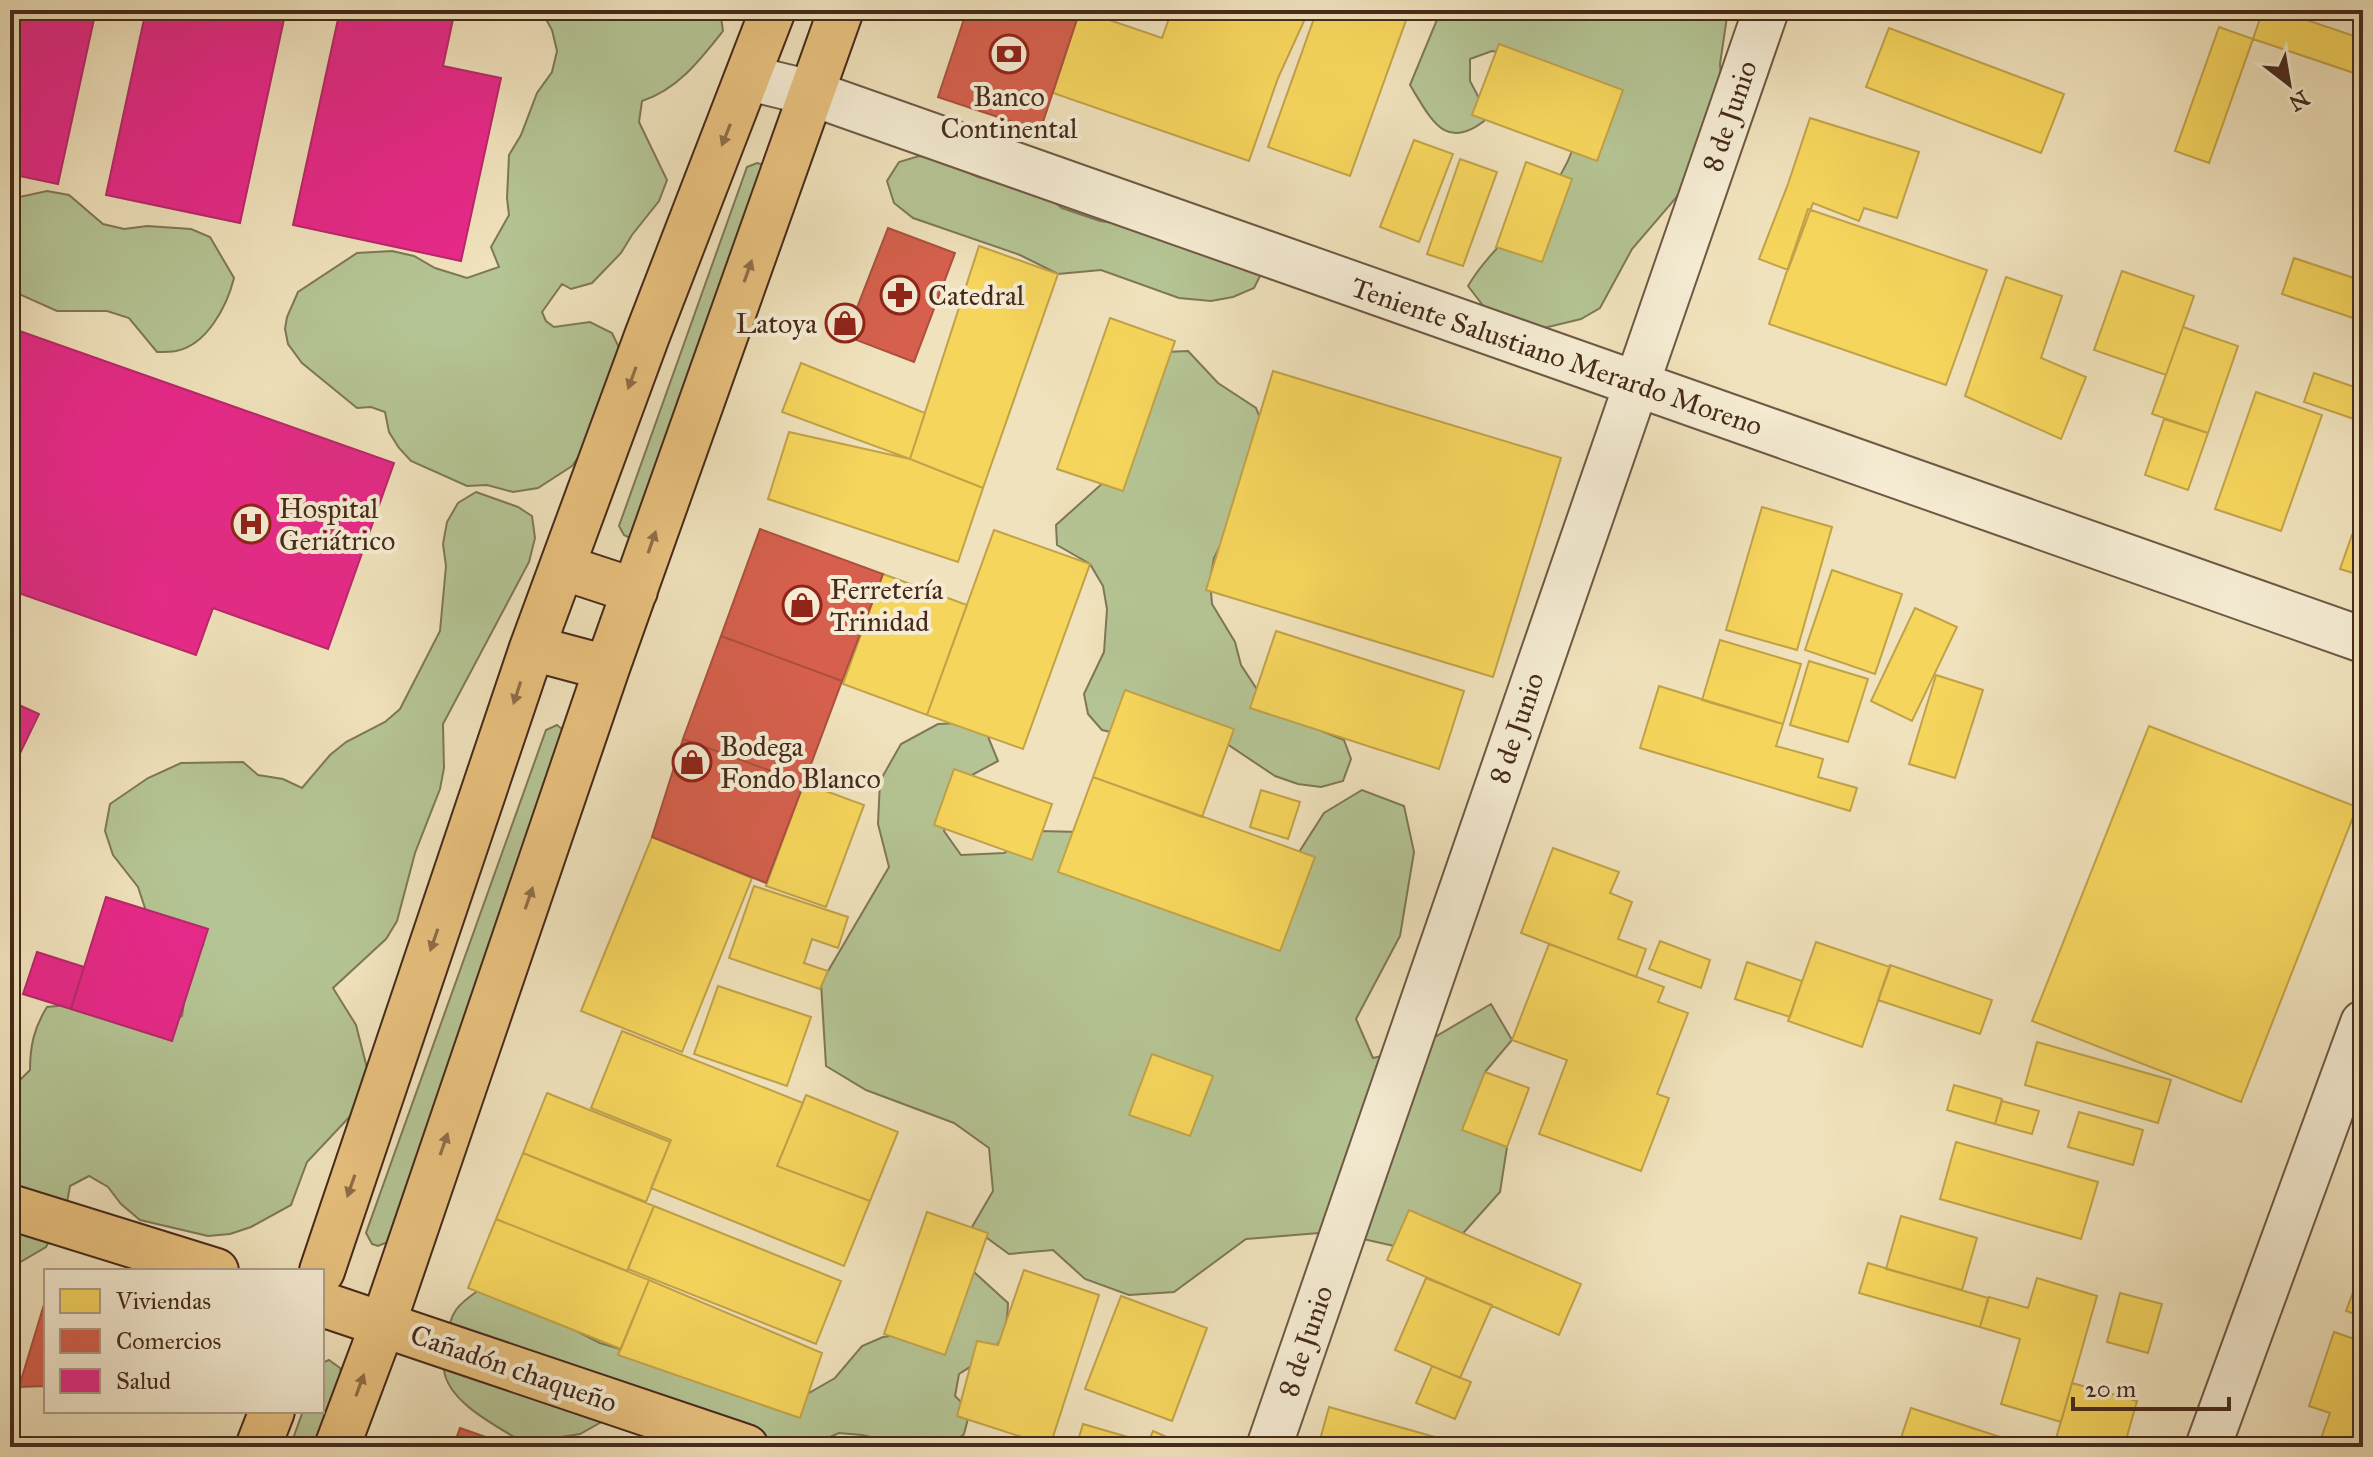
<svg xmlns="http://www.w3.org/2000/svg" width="2373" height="1457" font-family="'IM FELL Great Primer',serif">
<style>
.green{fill:#b5c494;stroke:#7e7758;stroke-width:2}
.homes{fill:#f6d55c;stroke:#c1a249;stroke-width:2}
.shops{fill:#d6604d;stroke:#ab503e;stroke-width:2}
.health{fill:#e7298a;stroke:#b72969;stroke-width:2}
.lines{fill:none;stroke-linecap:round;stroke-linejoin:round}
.minor-casing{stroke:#705844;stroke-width:48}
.major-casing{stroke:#462a1c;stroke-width:48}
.highway-casing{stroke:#462a1c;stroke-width:48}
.minor{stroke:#f5ecd3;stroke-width:44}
.major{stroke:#e8c17e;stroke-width:44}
.highway{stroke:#e8c17e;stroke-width:44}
.oneway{fill:#8f6e48}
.labels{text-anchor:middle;stroke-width:8;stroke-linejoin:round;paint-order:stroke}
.poi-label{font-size:28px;fill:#462a1c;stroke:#f5ecd3;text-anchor:start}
.street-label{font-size:28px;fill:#462a1c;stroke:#f5ecd3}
</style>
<rect width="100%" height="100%" fill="#f0e2bc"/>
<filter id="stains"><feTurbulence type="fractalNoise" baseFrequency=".0025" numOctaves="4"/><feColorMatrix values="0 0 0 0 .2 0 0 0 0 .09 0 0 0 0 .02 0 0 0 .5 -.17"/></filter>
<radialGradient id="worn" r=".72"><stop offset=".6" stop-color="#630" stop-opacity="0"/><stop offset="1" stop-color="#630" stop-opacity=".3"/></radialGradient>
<path class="green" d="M541,10H720L723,31C700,60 678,89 642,101L639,122L667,180L659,201L632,235L621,253L592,283L571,289L562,284L542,312L546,321L554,327L590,322L612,333L623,356L594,435L572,466L538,488L513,492L487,485L467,486L411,461L399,448L389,432L385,412L371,407L357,408L302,363L288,344L285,329L287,317L298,292L357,253L392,251L414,256L435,268L467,278L499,267L491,247L509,215L507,198L509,155L521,135L537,93L552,72L557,51L552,30Z
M1441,10H1728L1720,64L1725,126L1675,199L1632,249L1600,308L1581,319L1515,335L1495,321L1468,286C1497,237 1552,206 1572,151L1515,55L1492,51L1470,59V81L1489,117C1446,154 1432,121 1410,85Z
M919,156L940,159L978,177L1044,194L1062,208L1100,221L1143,227L1264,268L1254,288L1233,297L1211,301L1179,298L1101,270L1058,274L1020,255L913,218L894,203L887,181L899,162Z
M757,163L764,165L632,539L624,535L619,526L747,167Z
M47,191L69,195L103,224L124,229L147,226L191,229L210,237L234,278C227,306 207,345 176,351C170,352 163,352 157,352L129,318L107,311H57L17,293L10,297V199Z
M1188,351L1218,383L1256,408L1264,428L1246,494L1214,558L1210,580L1212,604L1235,642L1241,665L1266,703L1304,724L1344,740L1351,759L1343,781L1321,787L1298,784L1275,776L1218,738L1129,736L1102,730L1088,714L1084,694L1104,652L1107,609L1103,586L1090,564L1057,545L1056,525L1104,482L1165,352Z
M476,492L518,507L532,516L535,538L529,562L443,724L444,768L440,789L415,853L397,921L386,939L333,988L356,1025L367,1068L356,1110L307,1162L291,1205L251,1227L230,1234L208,1236L140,1220L121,1204L108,1187L89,1176L70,1186L66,1208L46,1247L10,1268V1086L16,1084L30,1070C30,1046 34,1028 47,1007L67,1005L87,1013L164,1028L182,1016C186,992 186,964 203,945L149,920L138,887L113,855L105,831L110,804L148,778L181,763L243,762L258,775L283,779L302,788L330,755L346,742L385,722L400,709L440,631L446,566L443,544L447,522L458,503Z
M982,722L998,761L957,783L944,831L961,855L1004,853L1040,831L1080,832L1278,885L1324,813L1362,790L1404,806L1414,852L1400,936L1356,1019L1373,1058L1416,1048L1491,1004L1512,1040L1485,1072L1476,1118L1507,1147L1500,1192L1457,1240L1412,1250L1332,1232L1246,1239L1174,1292L1129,1295L1085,1279L1053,1250L1009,1254L972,1227L993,1191L989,1148L954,1123L866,1090L826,1066L821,983L889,867L878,824L880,781L901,744L938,724Z
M557,725L567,733L388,1242L378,1246L372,1244L366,1233L546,730Z
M955,1266L975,1273L1008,1303C1007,1346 993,1352 959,1374L955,1396L970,1411L964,1434L949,1447H915L862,1435L839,1433L807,1447H727L621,1411L580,1434L524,1443C499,1427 448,1403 444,1370C442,1361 446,1348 447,1339C450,1312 457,1305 479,1290L561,1319L580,1333L600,1343L795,1401L835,1378L862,1346L883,1337L905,1334Z
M329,1360L340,1368L341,1372L314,1447H290L303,1411H322V1363Z"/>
<path class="homes" d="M1080,10L1162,38L1172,10H1309L1278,78L1249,161L1053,93Z
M1317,10L1409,12L1350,176L1268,147Z
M2263,10H2277L2363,39V76L2253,39Z
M2219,27L2253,39L2209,163L2175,151Z
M1889,28L2064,94L2041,153L1866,87Z
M1499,44L1623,90L1597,161L1472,115Z
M1810,118L1919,152L1897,218L1864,208L1859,221L1813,203L1788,270L1759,259L1788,184Z
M1414,140L1453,154L1419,242L1380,227Z
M1460,159L1497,172L1463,266L1427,254Z
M1526,162L1572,179L1542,262L1496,247Z
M1808,209L1987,270L1946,385L1769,324Z
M979,246L1058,274L983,488L910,459Z
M2294,258L2363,281V289L2353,318L2282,294Z
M2122,271L2194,296L2166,375L2094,350Z
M2006,277L2062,296L2041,358L2086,377L2061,439L1965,396Z
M1110,318L1175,341L1123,491L1057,469Z
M2183,327L2238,346L2208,433L2152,414Z
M801,363L925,413L910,459L782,412Z
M1273,371L1561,458L1493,677L1206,590Z
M2314,373L2363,390V422L2304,402Z
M2256,392L2322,415L2281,531L2215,509Z
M2164,419L2208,433L2188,490L2145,475Z
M789,432L910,459L983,488L958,562L768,499Z
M1762,507L1832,527L1797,650L1726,630Z
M994,530L1090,564L1023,749L927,715Z
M2352,535L2363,539V576L2340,569Z
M1832,570L1902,594L1875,674L1805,650Z
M883,574L967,605L927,715L843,684Z
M1915,608L1957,627L1912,721L1871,701Z
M1276,631L1464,691L1439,769L1250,708Z
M1720,640L1801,664L1783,724L1702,700Z
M1809,661L1868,679L1848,742L1790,725Z
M1936,675L1983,690L1955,778L1909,764Z
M1659,686L1783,724L1776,746L1823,759L1818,777L1857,788L1850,811L1640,748Z
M1125,690L1234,729L1202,817L1093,777Z
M2149,726L2357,807L2241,1102L2032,1021Z
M954,769L1052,804L1032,860L934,825Z
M1093,777L1315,857L1280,951L1058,872Z
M804,783L864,805L826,907L766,886Z
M1261,790L1300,802L1288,839L1250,827Z
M652,837L752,878L682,1052L581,1011Z
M1553,848L1619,872L1610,893L1632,902L1618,939L1646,949L1636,977L1521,933Z
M754,886L848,917L838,948L812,939L804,963L828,971L820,989L729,958Z
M1660,941L1710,960L1701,988L1649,969Z
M1816,942L1890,967L1862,1047L1788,1021Z
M1549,944L1664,987L1658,1002L1688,1013L1657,1094L1669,1098L1641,1171L1539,1134L1567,1060L1512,1040Z
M1747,962L1802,981L1790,1017L1735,999Z
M1890,965L1992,1000L1980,1034L1878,1000Z
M718,986L811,1017L787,1086L694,1054Z
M622,1031L803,1103L777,1166L870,1201L844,1266L651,1188L671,1140L591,1108Z
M2037,1042L2171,1080L2158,1123L2025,1085Z
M1152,1054L1213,1076L1190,1136L1129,1115Z
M1485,1072L1529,1088L1507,1147L1462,1130Z
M1954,1085L2002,1099L1995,1124L1947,1110Z
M547,1093L670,1142L646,1202L523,1153Z
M806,1095L898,1132L870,1201L777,1166Z
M2002,1101L2039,1111L2032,1134L1995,1124Z
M2079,1112L2143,1130L2133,1165L2068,1147Z
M1956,1142L2098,1182L2081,1239L1940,1199Z
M523,1153L654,1206L627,1271L496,1219Z
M654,1206L841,1281L816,1344L628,1269Z
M1409,1210L1581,1284L1559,1335L1387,1260Z
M927,1212L988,1233L945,1355L884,1334Z
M1901,1216L1977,1238L1962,1290L1886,1269Z
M496,1219L649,1280L621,1349L468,1288Z
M1868,1263L1988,1298L1980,1327L1859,1293Z
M1024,1270L1099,1295L1050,1446L957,1416L977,1341L998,1345Z
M1426,1278L1492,1305L1460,1378L1395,1350Z
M2037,1278L2097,1296L2061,1422L2001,1404L2020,1339L1980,1327L1989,1297L2028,1308Z
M649,1280L822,1353L800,1418L618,1355Z
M2357,1282L2363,1284V1317L2346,1311Z
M2120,1293L2162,1304L2148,1353L2107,1342Z
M1121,1296L1207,1328L1172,1421L1085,1389Z
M2334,1332L2363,1342V1447H2318L2330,1413L2309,1406Z
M1432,1366L1471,1382L1455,1419L1416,1403Z
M2072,1383L2137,1401L2124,1447H2071L2055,1442Z
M1329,1407L1470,1447H1318Z
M1911,1408L2031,1447H1898Z
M1083,1424L1138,1440L1136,1447H1076Z
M1153,1431L1190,1447H1146Z"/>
<path class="shops" d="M967,10H1080L1040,131L938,97Z
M888,228L955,253L914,362L846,336Z
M760,529L883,574L842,681L721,636Z
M721,636L842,681L804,783L683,739Z
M683,739L804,783L766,883L652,837Z
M46,1298V1386L19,1387Z
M460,1428L497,1441L514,1447H453Z"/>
<path class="health" d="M10,10H96L58,184L10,174Z
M146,10H286L240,223L106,195Z
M340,10H455L443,66L501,78L461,261L293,225Z
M11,328L394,463L328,649L213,608L196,655L10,590Z
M10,701L39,714L10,774Z
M106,897L208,929L172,1041L71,1009Z
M37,952L84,967L71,1009L23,994Z"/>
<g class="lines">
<g class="minor-casing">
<path id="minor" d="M749,78L811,93L2363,640
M1269,1447L1766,10
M2208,1447L2363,1023"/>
</g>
<g class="major-casing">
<path id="major" d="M10,1207L216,1271
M322,1304L746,1447"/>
</g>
<g class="highway-casing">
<path id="highway" d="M562,567L635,591
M532,648L607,668
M322,1271L532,648L647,336L773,10
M258,1447L272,1411
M337,1447L383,1324L607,668L841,10"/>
</g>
<use href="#minor" class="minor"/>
<use href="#major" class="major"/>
<use href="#highway" class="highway"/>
</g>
<defs><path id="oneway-solid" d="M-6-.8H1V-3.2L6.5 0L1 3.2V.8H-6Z" transform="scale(2)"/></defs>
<g class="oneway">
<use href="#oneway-solid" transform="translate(726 135) rotate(112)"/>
<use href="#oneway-solid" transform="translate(748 271) rotate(-71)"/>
<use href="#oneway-solid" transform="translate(632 378) rotate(110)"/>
<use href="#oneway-solid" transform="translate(652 542) rotate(-71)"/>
<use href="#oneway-solid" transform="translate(517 693) rotate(108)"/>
<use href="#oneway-solid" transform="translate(529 898) rotate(-71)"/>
<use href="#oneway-solid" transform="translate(434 940) rotate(109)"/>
<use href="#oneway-solid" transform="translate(444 1144) rotate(-71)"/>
<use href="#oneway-solid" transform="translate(351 1186) rotate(109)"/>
<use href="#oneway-solid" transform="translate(360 1385) rotate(-70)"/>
</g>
<defs>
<g id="bank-ring" transform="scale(2)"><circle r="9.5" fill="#f5ecd3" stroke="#8f2418" stroke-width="1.5"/><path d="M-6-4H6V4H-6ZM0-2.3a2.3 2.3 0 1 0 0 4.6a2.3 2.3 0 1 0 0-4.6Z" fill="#8f2418"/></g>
<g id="pharmacy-ring" transform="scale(2)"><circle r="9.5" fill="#f5ecd3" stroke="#8f2418" stroke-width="1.5"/><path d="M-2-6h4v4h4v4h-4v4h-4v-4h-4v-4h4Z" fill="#8f2418"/></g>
<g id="shop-ring" transform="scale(2)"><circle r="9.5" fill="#f5ecd3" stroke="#8f2418" stroke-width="1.5"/><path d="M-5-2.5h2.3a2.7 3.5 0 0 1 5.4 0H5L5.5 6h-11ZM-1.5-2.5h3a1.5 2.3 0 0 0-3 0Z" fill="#8f2418"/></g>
<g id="hospital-ring" transform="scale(2)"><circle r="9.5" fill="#f5ecd3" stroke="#8f2418" stroke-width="1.5"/><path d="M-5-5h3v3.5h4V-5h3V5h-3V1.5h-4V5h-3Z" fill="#8f2418"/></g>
</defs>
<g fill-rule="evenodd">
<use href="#bank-ring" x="1009" y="54"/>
<use href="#pharmacy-ring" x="900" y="295"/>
<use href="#shop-ring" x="845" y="323"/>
<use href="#hospital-ring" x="251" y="524"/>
<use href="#shop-ring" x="802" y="605"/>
<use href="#shop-ring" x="692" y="762"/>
</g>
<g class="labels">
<g class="poi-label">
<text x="1009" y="106" text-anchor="middle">Banco<tspan x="1009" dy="32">Continental</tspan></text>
<text x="928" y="305">Catedral</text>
<text x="817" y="333" text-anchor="end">Latoya</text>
<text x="279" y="518">Hospital<tspan x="279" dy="32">Geriátrico</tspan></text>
<text x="830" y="599">Ferretería<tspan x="830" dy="32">Trinidad</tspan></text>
<text x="720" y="756">Bodega<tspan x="720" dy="32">Fondo Blanco</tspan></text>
</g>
<g class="street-label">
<text transform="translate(1729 116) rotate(-71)" y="10">8 de Junio</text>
<text transform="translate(1557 356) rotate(19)" y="10">Teniente Salustiano Merardo Moreno</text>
<text transform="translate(1516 728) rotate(-71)" y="10">8 de Junio</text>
<text transform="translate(1305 1341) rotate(-71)" y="10">8 de Junio</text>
<text transform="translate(514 1368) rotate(19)" y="10">Cañadón chaqueño</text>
</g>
</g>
<rect width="2373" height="1457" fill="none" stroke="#f0e2bc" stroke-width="40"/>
<rect x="12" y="12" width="2349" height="1433" fill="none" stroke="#462a1c" stroke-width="4"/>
<rect x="20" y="20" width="2333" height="1417" fill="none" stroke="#462a1c" stroke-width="2"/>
<rect x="44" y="1269" width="280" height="144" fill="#f5ecd3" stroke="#af9e8a" stroke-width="2"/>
<rect x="60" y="1289" width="40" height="24" fill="#f6d55c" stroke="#af9e8a" stroke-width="2"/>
<text x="116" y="1309" font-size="24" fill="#462a1c">Viviendas</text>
<rect x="60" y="1329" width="40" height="24" fill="#d6604d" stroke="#af9e8a" stroke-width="2"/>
<text x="116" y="1349" font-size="24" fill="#462a1c">Comercios</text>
<rect x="60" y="1369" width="40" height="24" fill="#e7298a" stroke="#af9e8a" stroke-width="2"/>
<text x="116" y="1389" font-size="24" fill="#462a1c">Salud</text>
<g transform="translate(2289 84) rotate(149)" stroke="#f5ecd3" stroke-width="6" paint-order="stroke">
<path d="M0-6L14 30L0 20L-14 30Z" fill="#462a1c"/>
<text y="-12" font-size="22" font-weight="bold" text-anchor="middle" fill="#462a1c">N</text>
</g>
<path d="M2073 1397v12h156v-12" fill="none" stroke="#462a1c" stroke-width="4"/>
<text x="2085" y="1397" font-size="24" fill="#462a1c" stroke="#f5ecd3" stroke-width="6" paint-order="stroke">20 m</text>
<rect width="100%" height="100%" filter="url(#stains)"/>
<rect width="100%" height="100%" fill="url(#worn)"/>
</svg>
